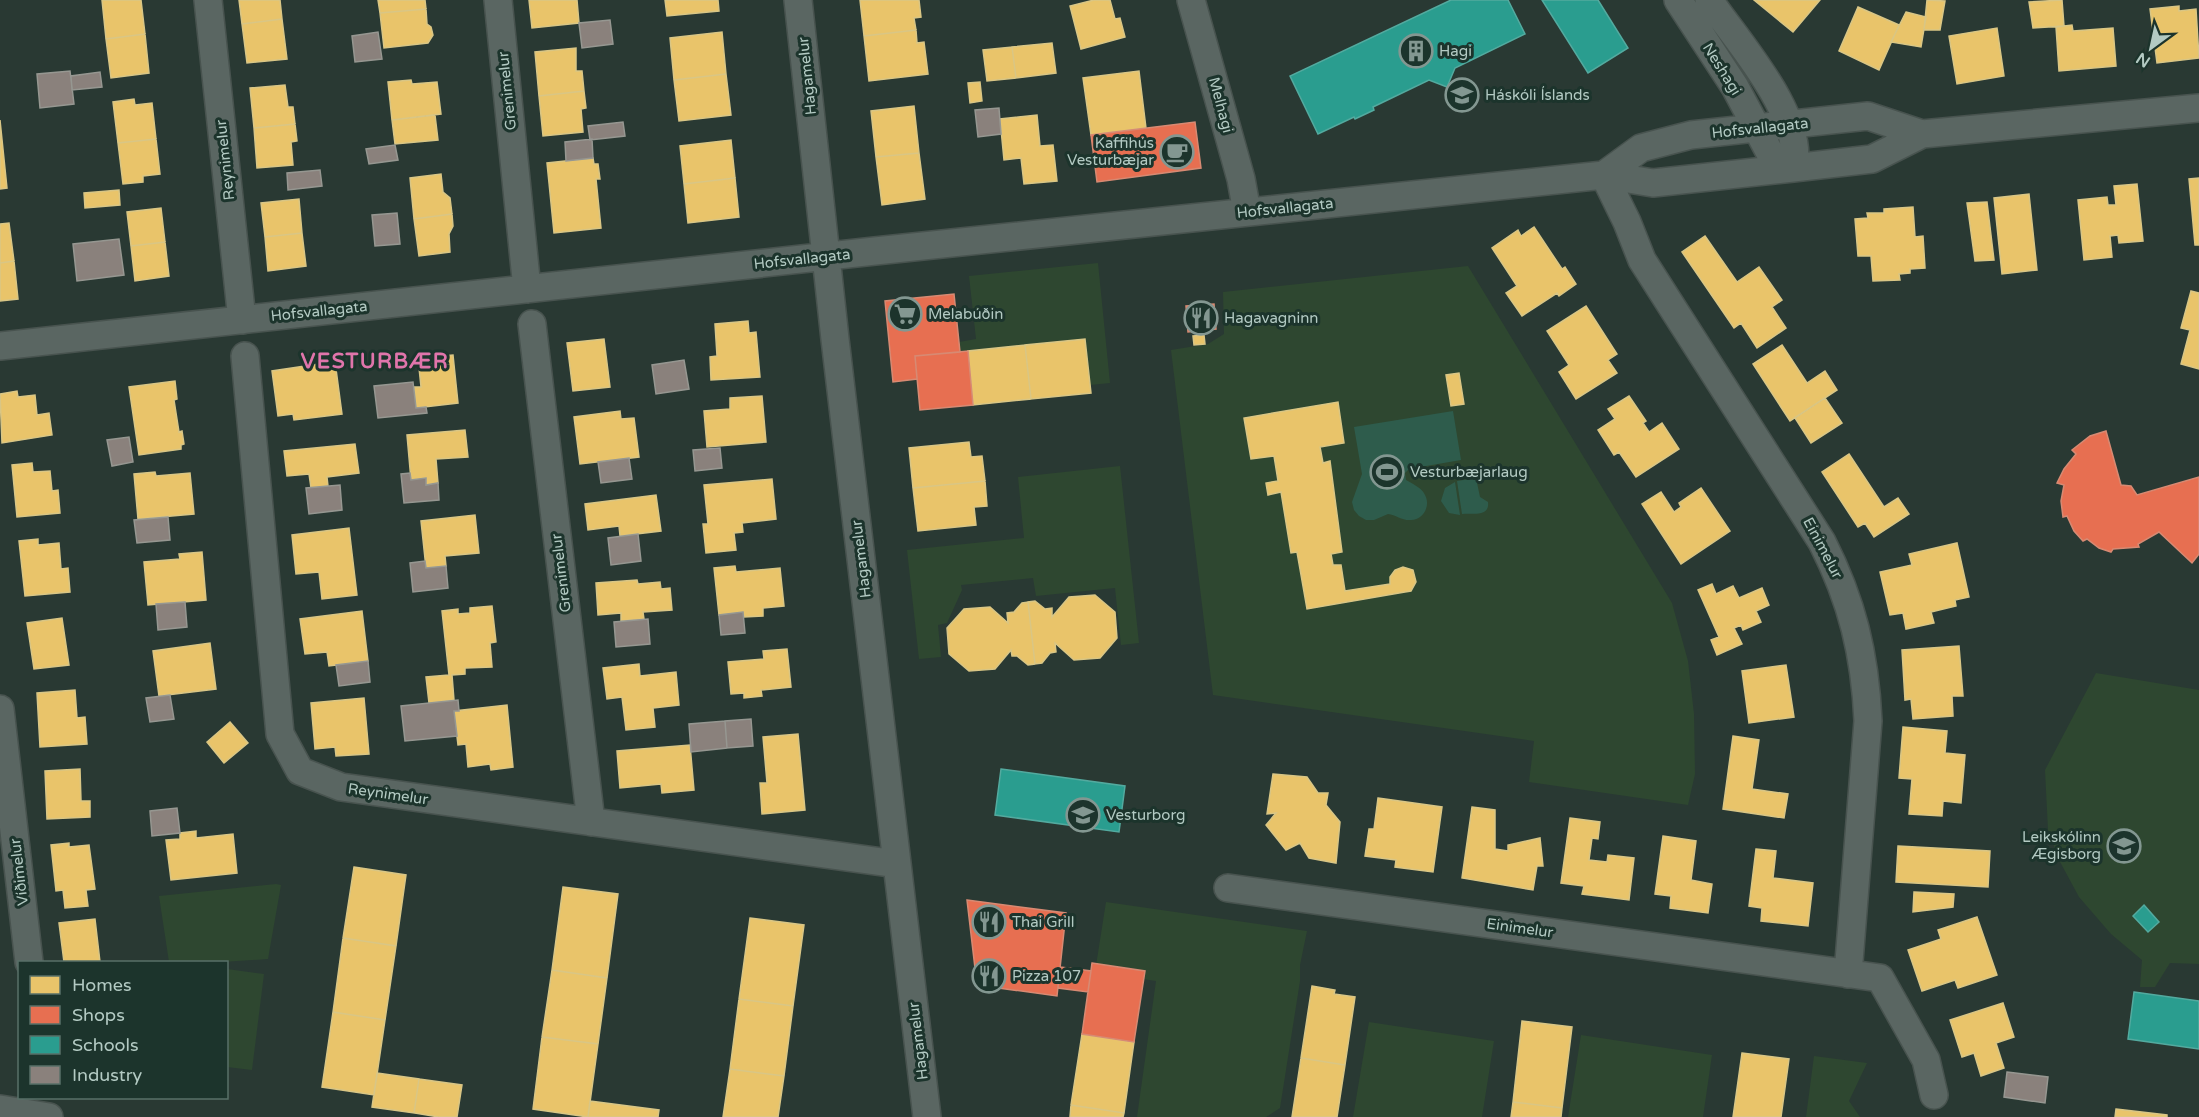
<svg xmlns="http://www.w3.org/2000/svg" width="2199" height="1117" font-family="'Varela Round',sans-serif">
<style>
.green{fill:#2e4730}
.water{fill:#2e5c4c}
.homes{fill:#e9c46a;stroke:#d9c685;stroke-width:1.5}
.shops{fill:#e76f51;stroke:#d78a73;stroke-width:1.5}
.schools{fill:#2a9d8f;stroke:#53aa9f;stroke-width:1.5}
.industry{fill:#8a817c;stroke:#969791;stroke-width:1.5}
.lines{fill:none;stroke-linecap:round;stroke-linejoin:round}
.minor-casing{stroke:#48534f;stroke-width:30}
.minor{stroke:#5a6662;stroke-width:27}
.labels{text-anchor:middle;stroke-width:6;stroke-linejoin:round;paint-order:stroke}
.poi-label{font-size:15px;fill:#b3cac3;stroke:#1c342c;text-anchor:start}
.street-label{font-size:15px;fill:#b3cac3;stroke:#1c342c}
.district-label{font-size:21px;font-weight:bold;letter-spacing:1.5px;fill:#e075ab;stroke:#1c342c}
</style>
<rect width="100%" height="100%" fill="#293933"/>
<path class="green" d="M1098,263L1110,383L1090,385L1085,339L960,352L959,342L976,339L969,276Z
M1468,266L1672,603L1688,661L1694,714L1695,774L1688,805L1529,782L1534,741L1213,695L1171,350L1208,344L1224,334L1223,292Z
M1120,466L1139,643L1121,645L1115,588L1036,596L1033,578L961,585L962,590L947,623L938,625L941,657L919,659L907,550L1024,538L1018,477Z
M2096,673L2199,690V964L2170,963L2155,987H2140L2142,960L2111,934L2079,897L2059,860L2048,830L2045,770Z
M276,884L281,885L268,959L222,962H169L159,896Z
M1106,902L1307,931L1300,965V981L1280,1108L1266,1117H1137L1156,981L1095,972Z
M227,969L264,974L252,1070L227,1067Z
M1369,1022L1494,1041L1482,1117H1353Z
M1581,1035L1712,1055L1703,1117H1568Z
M1814,1056L1867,1063L1849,1101L1860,1117H1806Z"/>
<path class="water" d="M1453,411L1461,460L1409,469L1405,473L1406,480C1413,484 1422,488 1425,495C1431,506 1423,520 1411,520C1403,521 1396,515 1388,514L1374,520H1366L1359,516L1354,510L1352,502L1362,474L1354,427Z
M1476,478L1480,497L1488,502C1490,517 1473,513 1462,514L1457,481Z
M1455,482L1460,515L1449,513L1441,501L1445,488Z"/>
<path class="homes" d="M102,0H141L145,34L106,39Z
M239,0H280L282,19L242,24Z
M378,0H425L426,9L380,13Z
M529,0H577L579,23L532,28Z
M665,0H718L719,11L667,16Z
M860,0H919L921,17L914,18L916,30L864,36Z
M1094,0H1110L1115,19L1120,18L1125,37L1081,49L1070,6Z
M1754,0H1820L1793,32Z
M1927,0L1945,1L1940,30H1924Z
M2062,0L2064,26L2033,28L2029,2Z
M2179,6V11L2196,9L2199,58L2157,63L2150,9Z
M1858,7L1899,25L1879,70L1839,51Z
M426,9L427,24L431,27L433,35L428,43L384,48L380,13Z
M1906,12L1926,17L1921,47L1891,42Z
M282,19L287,59L247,63L242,24Z
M2072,25L2073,31L2113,28L2116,66L2059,71L2056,27Z
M1997,28L2004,76L1957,84L1949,36Z
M916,30L917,43L924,42L928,74L869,81L864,36Z
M722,32L726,74L674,80L670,38Z
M145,34L149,73L111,78L106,39Z
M1052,43L1056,73L1016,78L1012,47Z
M1012,47L1016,78L987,81L983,50Z
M576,48V71H582L584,91L539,96L535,52Z
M1139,71L1146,128L1091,135L1083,78Z
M726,74L731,115L679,121L674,80Z
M411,80L412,84L437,82L441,114L392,120L388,82Z
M980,82L982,101L970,103L968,83Z
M285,85L288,107H293L295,124L254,128L250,88Z
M584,91L586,108L581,109L583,132L543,136L539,96Z
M134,99L135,105L152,103L156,139L118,143L113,102Z
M914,106L919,153L876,157L871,111Z
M435,115L438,140L395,144L392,120Z
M1037,115L1040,146L1053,145L1057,181L1024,184L1021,158L1004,160L1000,119Z
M0,120L7,188L0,189Z
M295,124L297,141L291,142L293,165L257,168L254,128Z
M156,139L160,174L143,176V182L123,184L118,143Z
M731,140L735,178L684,184L680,146Z
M919,153L925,199L882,205L876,157Z
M593,158L594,164H598L600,179H596L601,228L554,233L547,163Z
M441,174L443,192L450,198L452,214L414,219L410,178Z
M735,178L739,217L688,223L684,184Z
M2199,178V245H2195L2189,179Z
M2137,184L2143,241L2119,243L2118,235L2110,236L2112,257L2084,260L2078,200L2107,197L2108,205H2116L2114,186Z
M119,190L120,205L85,208L84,193Z
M2029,194L2037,270L2002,274L1994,198Z
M299,199L302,233L265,237L261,203Z
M1987,202L1994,260L1975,261L1967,203Z
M1913,207L1915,237L1923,236L1925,268L1910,269V273L1899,274L1900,280L1873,281L1871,256H1858L1855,219L1868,218L1867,213H1884V209Z
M161,208L165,242L131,246L127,212Z
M452,214L453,226L449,234L450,252L419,256L414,219Z
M9,223L14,261L0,263V224Z
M1534,227L1562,269L1565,267L1576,284L1559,296L1557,293L1522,316L1506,293L1517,286L1492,248L1518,230L1521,236Z
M302,233L306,266L268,271L265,237Z
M1705,236L1737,282L1759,267L1782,300L1772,307L1786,328L1757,348L1741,323L1734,328L1682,252Z
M165,242L169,276L135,281L131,246Z
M14,261L18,299L0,301V263Z
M2191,291L2199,293V369L2181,364L2190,330L2181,328Z
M1586,306L1617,354L1608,360L1617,373L1576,399L1559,372L1569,365L1547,331Z
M748,321L749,333L756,332L760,377L711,380L710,357L717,356L715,324Z
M1204,335L1205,344L1194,345L1193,336Z
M604,339L610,387L573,391L567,343Z
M1085,339L1091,393L1031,399L1025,345Z
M1025,345L1031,399L973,405L968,351Z
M1782,345L1807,383L1825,371L1837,390L1790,421L1753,364Z
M453,355L458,403L416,408L414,387H421L418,358Z
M318,364L319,371L336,369L342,414L294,420L293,414L278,416L272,371Z
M1459,373L1464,404L1451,406L1446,375Z
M175,381L177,399L174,400L179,432L182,431L184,444L181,445V449L139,455L129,387Z
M17,391L18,397L35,395L37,415L49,413L52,435L2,443L0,394Z
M762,396L766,442L707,447L704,411L730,409V398Z
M1629,396L1646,421L1643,423L1649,432L1662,423L1679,449L1636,477L1619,452L1614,455L1598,430L1615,419L1608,409Z
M1825,398L1842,423L1811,443L1795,418Z
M1338,402L1344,443L1320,447L1323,463L1330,461L1342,552L1331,554L1333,565H1341L1345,591L1390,584V577L1395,570L1403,567L1413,570L1416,582L1411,591L1405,592L1307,609L1297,552L1291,553L1281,492L1268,495L1266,483L1278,481L1274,456L1251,459L1244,418Z
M620,411L621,419L634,418L639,457L580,464L574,417Z
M465,430L468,457L436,459L438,483L426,485V478L411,480L407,435Z
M969,442L971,457L982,456L985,481L913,488L909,448Z
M355,444L359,473L327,477L328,486L311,488L309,474L287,476L284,451Z
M1849,454L1884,507L1898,498L1909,514L1874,537L1865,523L1858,527L1822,472Z
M32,463L33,472L50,471L52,491L58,490L60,513L17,517L12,465Z
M155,472L156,476L190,473L194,514L138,519L134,474Z
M772,479L776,519L742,523L743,532L734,533L736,550L706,553L703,524H708L704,485Z
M985,481L987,506L974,507L976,525L918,531L913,488Z
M1701,488L1730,531L1681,564L1642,504L1661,492L1674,512L1681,507L1679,503Z
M656,495L661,531L620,536L619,526L588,530L585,504Z
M475,515L479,553L445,556L446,566L426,568L421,521Z
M349,528L357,595L322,599L319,572L296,574L292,535Z
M38,539V545L59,543L61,569L68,568L70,592L25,596L19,541Z
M1957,543L1969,597L1955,600L1956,606L1931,612L1934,623L1906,629L1903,613L1890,615L1880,572L1912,565L1909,554Z
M202,552L206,600L148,605L144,562L180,559L179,554Z
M735,566L736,572L780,568L784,606L763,608V616L744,617L743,612L719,615L714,568Z
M637,580L638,584L660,582L661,589L670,588L672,610L643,612L644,619L621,621V613L598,615L596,583Z
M1712,584L1716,594L1733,586L1739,598L1762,588L1769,605L1756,611L1761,622L1743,630L1741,625L1734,628L1742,644L1717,655L1711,640L1719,637L1698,590Z
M1095,595L1115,612L1117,638L1100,658L1074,660L1055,643L1056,652L1050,653L1042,663L1035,664L1028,602L1035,601L1045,609L1052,608V617L1069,597Z
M1028,602L1035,664L1028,665L1017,656H1012L1011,650L995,669L969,671L949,654L947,628L964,609L990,607L1008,623L1007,613L1014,612L1022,603Z
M492,606L496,642L490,643L492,667L465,668V674L452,675L454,700L429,703L426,677L449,675L442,611L458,609V614L470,613V608Z
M362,611L368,661L329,666L327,652L305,654L300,619Z
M62,618L69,665L34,669L27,623Z
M210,643L216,689L159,696L153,651Z
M1959,646L1963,696H1952L1953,716L1913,719L1911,699L1905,700L1902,650Z
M787,649L791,687L761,690L762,696L744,698V693L731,694L728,662L764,659L763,651Z
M639,664L640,676L676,672L679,705L653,708L655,727L626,730L622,697L607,699L603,668Z
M1786,665L1794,717L1749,723L1742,671Z
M75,690L77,718L85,717L87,744L40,747L37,693Z
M364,698L369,754L336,756L335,747L315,749L311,703Z
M507,705L513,767L491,770L490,764L468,767L466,744L458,745L454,711Z
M230,722L248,743L224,763L207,742Z
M1903,727L1947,731L1945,753L1965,755L1961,803L1943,801L1942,816L1909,814L1912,779L1899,778Z
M798,734L805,810L762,814L760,783H767L763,737Z
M1733,736L1759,740L1752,789L1788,794L1784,818L1723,809Z
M690,745L694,790L662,793L661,784L620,788L617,751Z
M80,769L81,801H90V817L47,819L45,771Z
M1273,774L1307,777L1318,793H1328L1326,805L1340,822L1336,863L1309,858L1300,843L1286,850L1266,825L1276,813L1267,814Z
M1378,798L1442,807L1433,872L1395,867L1396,860L1365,856L1369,829H1374Z
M1472,807L1495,810V849L1508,851V845L1540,838L1543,866H1537L1533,890L1462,878Z
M1570,818L1600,822L1598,839L1592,838L1589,860L1607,862L1608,855L1634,858L1629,900L1582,894L1584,886L1561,883Z
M196,831V838L233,834L237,873L171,880L166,840L180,839V833Z
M1663,836L1696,841L1691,880L1712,884L1708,913L1670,908L1671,896L1655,894Z
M69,843V847L89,845L95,889L86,890L88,906L65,908L63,890L56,891L51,845Z
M1898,846L1990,851L1988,887L1896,882Z
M1756,849L1776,851L1773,878L1813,883L1808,926L1761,921L1762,908L1749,906Z
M354,867L406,875L396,946L343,938Z
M563,887L618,894L607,978L552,970Z
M1914,892L1954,894L1953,907L1913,912Z
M1977,917L1997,975L1958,988L1955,980L1922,991L1908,950L1941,939L1938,930Z
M750,918L804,925L793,1006L739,999Z
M95,919L100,962H64L59,923Z
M343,938L396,946L385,1020L333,1012Z
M552,970L607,978L598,1044L542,1037Z
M1312,986L1335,990L1334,994L1355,997L1345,1065L1301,1058Z
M739,999L793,1006L784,1076L730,1069Z
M2003,1003L2014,1037L1996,1043L2004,1068L1981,1076L1974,1053L1962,1057L1950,1020Z
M333,1012L385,1020L374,1095L322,1087Z
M1522,1021L1572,1027L1562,1108L1513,1102Z
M1082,1034L1134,1042L1124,1113L1071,1105Z
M542,1037L598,1044L588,1117L533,1109Z
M1742,1053L1789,1059L1781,1117H1733Z
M1301,1058L1345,1065L1337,1117H1292Z
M730,1069L784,1076L778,1117H723Z
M377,1073L419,1079L414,1113L372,1107Z
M419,1079L462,1085L457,1117H439L414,1113Z
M590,1101L659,1110L658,1117H580H588Z
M1513,1102L1562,1108L1561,1117H1511Z
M1071,1105L1124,1113L1123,1117H1070Z
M2116,1109L2167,1115V1117H2115Z"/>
<path class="shops" d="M1195,122L1201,168L1097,182L1091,135Z
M954,294L960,352L915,356L917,379L893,382L885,301Z
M1214,304L1216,329L1188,332L1186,306Z
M968,351L973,405L920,410L915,356Z
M2106,431L2121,485L2131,486L2137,495L2199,477V554L2192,563L2159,532L2138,544L2139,547L2113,549L2111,552L2099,548L2087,539L2083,541L2074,531L2067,516L2063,517L2061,501L2064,485L2057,483L2064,469L2076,454L2072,450L2090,436Z
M967,900L1066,913L1057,996L977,985Z
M1092,963L1145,971L1134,1042L1082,1034Z
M1060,967L1091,971L1088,992L1058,988Z"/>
<path class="schools" d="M1451,0H1508L1525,34L1455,68L1447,87L1429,80L1373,107L1374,110L1355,119L1354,117L1318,134L1290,76Z
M1542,0H1598L1628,48L1588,73Z
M1001,769L1125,786L1119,832L995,815Z
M2144,905L2159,922L2148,932L2133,916Z
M2134,992L2199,1001V1049L2128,1039Z"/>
<path class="industry" d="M610,20L613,44L582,48L579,23Z
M378,32L382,59L355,62L352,36Z
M70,71L74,104L40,108L37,74Z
M100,72L102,87L72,90L71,76Z
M999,108L1001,134L978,137L975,110Z
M623,122L625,136L590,140L588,126Z
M592,139L593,158L566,161L565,142Z
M395,145L398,160L369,164L366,149Z
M320,170L322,186L288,190L287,173Z
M397,213L400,244L375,246L372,215Z
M119,239L124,275L77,281L73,244Z
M684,360L689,389L656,394L652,365Z
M413,382L416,408L426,407L427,413L378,418L374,386Z
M129,437L133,462L112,466L107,440Z
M720,448L722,468L695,471L693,450Z
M629,458L632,479L601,483L598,462Z
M410,473L411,480L426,478V485L438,483L439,500L404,503L401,474Z
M340,485L342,510L309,514L306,488Z
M168,517L170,540L137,543L134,520Z
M638,534L641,561L611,565L608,538Z
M425,561L426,568L446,566L448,588L413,592L410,563Z
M185,602L187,627L158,630L156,604Z
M743,612L745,633L721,635L719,615Z
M648,619L650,644L616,647L614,622Z
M368,661L370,682L339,686L336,665Z
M170,695L174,719L150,722L146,698Z
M458,700L459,711H454L457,736L405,741L401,706Z
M751,719L753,746L727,748L725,721Z
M725,721L727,748L691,752L689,724Z
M177,808L180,833L152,836L150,811Z
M2007,1072L2048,1077L2045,1103L2004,1097Z"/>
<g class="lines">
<g class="minor-casing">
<path id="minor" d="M208,0L242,320
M498,0L527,289
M798,0L835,339L927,1117
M1191,0L1241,179L1247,212
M1678,0L1735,87L1771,155L1784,169
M1709,0C1736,40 1807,118 1793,168
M1604,175L1627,222L1642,260L1822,542C1852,601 1865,654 1868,721L1848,974
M1604,175L1641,148L1691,135L1868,116L1922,134
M532,324L591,822
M0,346L875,251L1604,175L1653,183L1793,168L1872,159L1922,134L2199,108
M245,356L280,734L300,771L341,787L897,864
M0,709L29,962
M1228,888L1880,978L1926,1060L1934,1095
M0,1109L49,1117"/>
</g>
<use href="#minor" class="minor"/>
</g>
<defs>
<g id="building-ring" transform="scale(1.725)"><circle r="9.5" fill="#1c342c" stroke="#839791" stroke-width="1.5"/><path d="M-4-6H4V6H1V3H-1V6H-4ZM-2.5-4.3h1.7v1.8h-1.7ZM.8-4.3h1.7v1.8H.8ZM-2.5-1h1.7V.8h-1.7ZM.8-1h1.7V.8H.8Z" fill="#839791"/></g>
<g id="university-ring" transform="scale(1.725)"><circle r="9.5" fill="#1c342c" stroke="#839791" stroke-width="1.5"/><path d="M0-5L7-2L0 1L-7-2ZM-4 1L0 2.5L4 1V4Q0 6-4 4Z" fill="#839791"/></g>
<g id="cafe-ring" transform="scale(1.725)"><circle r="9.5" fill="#1c342c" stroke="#839791" stroke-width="1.5"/><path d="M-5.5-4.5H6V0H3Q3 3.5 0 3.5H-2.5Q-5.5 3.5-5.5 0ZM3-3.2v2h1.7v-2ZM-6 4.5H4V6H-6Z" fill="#839791"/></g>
<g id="supermarket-ring" transform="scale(1.725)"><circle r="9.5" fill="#1c342c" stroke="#839791" stroke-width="1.5"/><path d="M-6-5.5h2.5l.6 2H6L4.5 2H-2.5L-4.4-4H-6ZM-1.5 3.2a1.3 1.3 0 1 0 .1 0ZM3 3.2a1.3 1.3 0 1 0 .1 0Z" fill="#839791"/></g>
<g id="restaurant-ring" transform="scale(1.725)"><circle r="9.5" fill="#1c342c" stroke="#839791" stroke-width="1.5"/><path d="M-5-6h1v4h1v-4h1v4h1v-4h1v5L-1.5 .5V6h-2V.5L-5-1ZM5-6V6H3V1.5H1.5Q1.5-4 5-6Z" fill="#839791"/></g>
<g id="stadium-ring" transform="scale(1.725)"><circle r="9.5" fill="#1c342c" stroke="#839791" stroke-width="1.5"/><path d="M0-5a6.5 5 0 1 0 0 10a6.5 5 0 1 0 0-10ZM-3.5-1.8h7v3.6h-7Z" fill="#839791"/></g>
<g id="school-ring" transform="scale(1.725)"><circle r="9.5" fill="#1c342c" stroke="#839791" stroke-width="1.5"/><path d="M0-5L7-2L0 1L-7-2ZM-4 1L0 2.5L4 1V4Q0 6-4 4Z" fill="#839791"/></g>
</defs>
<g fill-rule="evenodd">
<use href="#building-ring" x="1416" y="51"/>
<use href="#university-ring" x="1462" y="95"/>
<use href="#cafe-ring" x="1177" y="152"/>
<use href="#supermarket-ring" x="905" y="314"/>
<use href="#restaurant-ring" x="1201" y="318"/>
<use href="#stadium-ring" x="1387" y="472"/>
<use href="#school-ring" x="1083" y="815"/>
<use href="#school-ring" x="2124" y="846"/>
<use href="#restaurant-ring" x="989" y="922"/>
<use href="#restaurant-ring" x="989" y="976"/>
</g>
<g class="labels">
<g class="poi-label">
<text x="1439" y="56">Hagi</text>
<text x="1485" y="100">Háskóli Íslands</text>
<text x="1154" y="148" text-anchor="end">Kaffihús<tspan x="1154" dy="17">Vesturbæjar</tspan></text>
<text x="928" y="319">Melabúðin</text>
<text x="1224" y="323">Hagavagninn</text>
<text x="1410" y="477">Vesturbæjarlaug</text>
<text x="1106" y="820">Vesturborg</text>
<text x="2101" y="842" text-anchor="end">Leikskólinn<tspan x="2101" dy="17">Ægisborg</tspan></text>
<text x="1012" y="927">Thai Grill</text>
<text x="1012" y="981">Pizza 107</text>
</g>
<g class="street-label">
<text transform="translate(1722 69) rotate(58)" y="5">Neshagi</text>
<text transform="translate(807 76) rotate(-96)" y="5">Hagamelur</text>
<text transform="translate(507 91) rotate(-96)" y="5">Grenimelur</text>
<text transform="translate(1221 105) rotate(75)" y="5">Melhagi</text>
<text transform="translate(1760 128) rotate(-6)" y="5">Hofsvallagata</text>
<text transform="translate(225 160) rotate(-96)" y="5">Reynimelur</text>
<text transform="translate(1285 208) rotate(-6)" y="5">Hofsvallagata</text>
<text transform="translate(802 259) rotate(-6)" y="5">Hofsvallagata</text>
<text transform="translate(319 311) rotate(-6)" y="5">Hofsvallagata</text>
<text transform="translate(1823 548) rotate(62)" y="5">Einimelur</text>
<text transform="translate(861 559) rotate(-97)" y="5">Hagamelur</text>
<text transform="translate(561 573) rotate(-97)" y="5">Grenimelur</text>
<text transform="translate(388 794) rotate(8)" y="5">Reynimelur</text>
<text transform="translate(19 872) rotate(-97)" y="5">Víðimelur</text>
<text transform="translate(1520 928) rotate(8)" y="5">Einimelur</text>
<text transform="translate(918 1041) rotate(-97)" y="5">Hagamelur</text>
</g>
<g class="district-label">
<text x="375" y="368">VESTURBÆR</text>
</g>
</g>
<rect x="18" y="961" width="210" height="138" fill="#1c342c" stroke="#587068" stroke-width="1.5"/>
<rect x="30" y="976" width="30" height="18" fill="#e9c46a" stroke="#587068" stroke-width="1.5"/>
<text x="72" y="991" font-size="18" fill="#b3cac3">Homes</text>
<rect x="30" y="1006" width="30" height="18" fill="#e76f51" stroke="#587068" stroke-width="1.5"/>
<text x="72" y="1021" font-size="18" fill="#b3cac3">Shops</text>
<rect x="30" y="1036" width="30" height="18" fill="#2a9d8f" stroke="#587068" stroke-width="1.5"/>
<text x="72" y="1051" font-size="18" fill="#b3cac3">Schools</text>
<rect x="30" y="1066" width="30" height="18" fill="#8a817c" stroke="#587068" stroke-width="1.5"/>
<text x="72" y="1081" font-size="18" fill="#b3cac3">Industry</text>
<g transform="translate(2151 48) rotate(213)" stroke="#1c342c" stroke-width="4.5" paint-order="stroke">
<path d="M0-4.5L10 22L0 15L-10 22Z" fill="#b3cac3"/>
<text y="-9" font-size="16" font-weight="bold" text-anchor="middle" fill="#b3cac3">N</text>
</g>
</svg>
